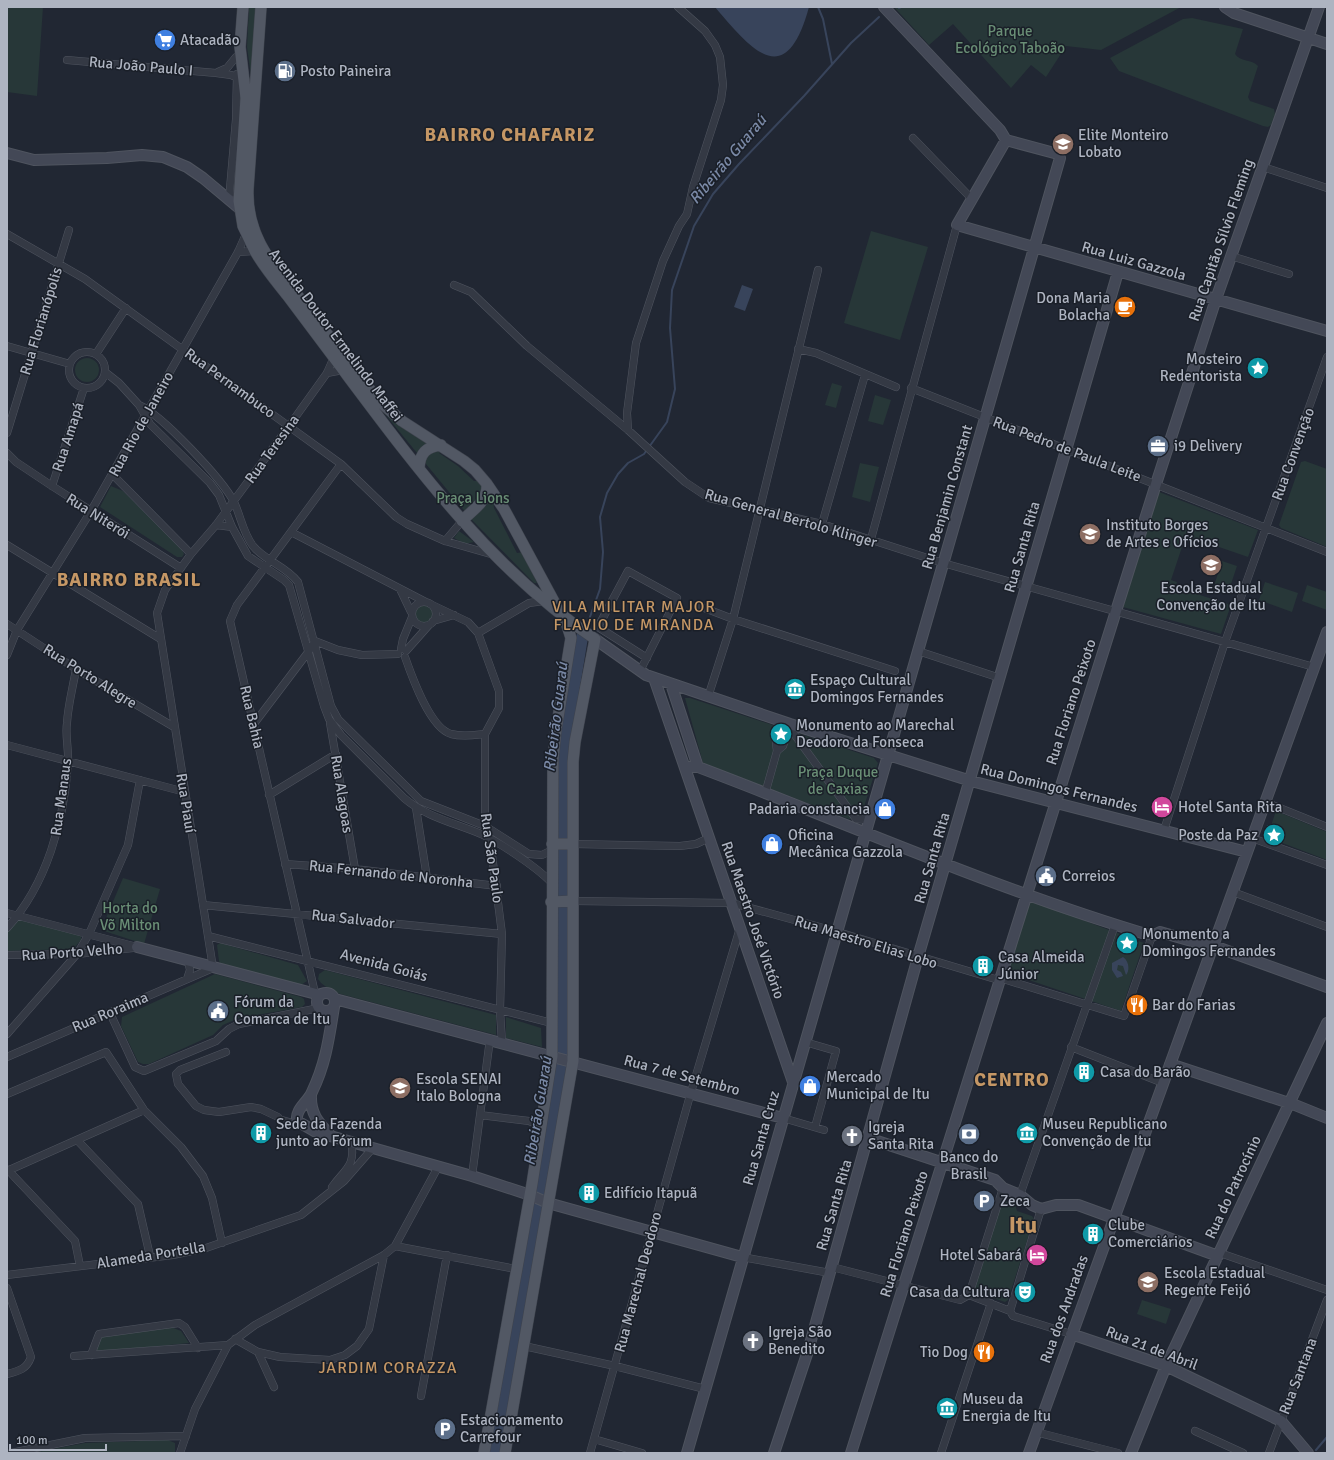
<svg xmlns="http://www.w3.org/2000/svg" width="1334" height="1460" font-family="Signika,sans-serif">
<style>
.green{fill:#273738}
.water{fill:#38445b}
.lines{fill:none;stroke-linecap:round;stroke-linejoin:round}
.stream{stroke:#38445b;stroke-width:2}
.river{stroke:#38445b;stroke-width:12}
.street-casing{stroke:#4f545f;stroke-width:8}
.secondary-casing{stroke:#4f545f;stroke-width:12}
.primary-casing{stroke:#3e434d;stroke-width:12}
.street{stroke:#343944;stroke-width:7}
.secondary{stroke:#434856;stroke-width:10}
.primary{stroke:#525864;stroke-width:11}
.labels{text-anchor:middle;stroke-width:3;stroke-linejoin:round;paint-order:stroke}
.park-label{font-size:15px;fill:#698e75;stroke:#1a1f28}
.poi-label{font-size:15px;fill:#aeb4c1;stroke:#1a1f28;text-anchor:start}
.street-label{font-size:15px;fill:#aeb4c1;stroke:#1a1f28}
.water-label{font-size:16px;font-style:italic;fill:#7a89a6;stroke:#1a1f28}
.neighbourhood-label{font-size:16px;letter-spacing:1px;fill:#c59765;stroke:#1a1f28}
.district-label{font-size:19px;font-weight:bold;letter-spacing:1px;fill:#c59765;stroke:#1a1f28}
.town-label{font-size:23px;font-weight:bold;fill:#c59765;stroke:#1a1f28}
</style>
<rect width="100%" height="100%" fill="#212733"/>
<path class="green" d="M7,7H43L37,96L7,92Z
M249,7H257L252,83L247,47Z
M894,7H1181L1101,50L1066,46L1046,77L1031,65L1011,88L953,24L929,45Z
M1192,18L1243,29L1235,54C1240,62 1252,59 1258,66L1248,97L1250,101L1274,109L1275,114L1271,125L1268,127L1263,126L1119,71L1110,58L1183,19Z
M871,231L928,247L900,340L844,323Z
M75 370a12 12 0 1 1 24 0a12 12 0 1 1-24 0Z
M832,383L842,386L836,408L825,405Z
M875,395L891,400L883,425L868,421Z
M380,408L442,451L439,453L458,466L474,481H480L493,500L494,508L517,553L523,552L537,583H534L472,520Z
M1305,461L1327,469V547L1281,528L1279,525L1301,462Z
M860,463L879,467L870,502L852,497Z
M111,486L123,491L182,550L184,554L182,557H177L100,507Z
M1159,492L1258,530L1248,557L1193,538L1191,543L1184,541L1171,580L1177,582L1175,587L1231,605L1221,634L1123,607Z
M459,531L474,542L465,544L454,538Z
M1222,561L1237,566L1228,593L1213,589Z
M1265,582L1298,593L1292,612L1259,600Z
M1307,585L1327,592V610L1302,601Z
M415 614a9 9 0 1 1 18 0a9 9 0 1 1-18 0Z
M685,698H690L874,758L878,763L861,816L856,819H849L703,763Z
M1276,811L1327,832V860L1267,837Z
M123,878L160,889L144,944L101,930Z
M1029,900L1144,943L1121,1011L1008,973L1007,969Z
M19,918L81,935V940L73,949L7,951V928Z
M220,943L298,965L307,981L301,985L221,965L219,961L217,945Z
M325,970L496,1015V1035L333,992L321,983L318,979L319,974Z
M215,974L301,997L304,999L305,1004L302,1007L239,1018L223,1025L213,1035L149,1064H143L138,1062L121,1026L122,1017Z
M506,1017L541,1028L542,1047L506,1038Z
M1004,1201L1015,1204L1017,1211L1032,1216L1034,1219L1008,1300L1005,1302L975,1292L973,1288L1001,1203Z
M1142,1300L1171,1309L1166,1324L1137,1314Z
M171,1327L181,1331L189,1343L100,1352L93,1350L99,1337Z
M168,1440L175,1443V1453H32L85,1443Z"/>
<path class="water" d="M715,7H809C786,91 753,52 715,7Z
M742,285L753,289L745,311L734,307Z
M1123,957C1129,961 1130,970 1126,975L1123,966L1118,965L1117,970L1121,972L1123,976L1117,978L1112,970V963Z"/>
<g class="lines">
<path class="stream" d="M818,7L823,19L832,64
M899,8L901,7
M586,628L600,589L603,552L600,517L607,493L618,474L628,463L644,454L667,422L675,389L670,328L672,290L694,226L713,194L739,164L804,96L851,43L879,17
M1316,1450L1327,1437"/>
<path class="river" d="M494,1453L562,1067L563,1047L561,906L563,755L582,637"/>
<g class="street-casing">
<path id="street" d="M67,60L216,73L231,75L245,81
M218,72L227,68L236,57
M913,138L971,198
M1263,167L1327,188
M229,200L236,119L237,74
M7,234L85,279L341,464L396,517L407,524L445,541L494,555
M238,252L255,251
M1231,256L1289,274
M454,285L471,292L527,346L628,430L685,482L709,498L822,524L943,563L1314,667
M7,346L70,364
M798,349L816,353L896,387
M69 370a18 18 0 1 1 36 0a18 18 0 1 1-36 0Z
M96,354L126,308
M105,372L119,383L139,405L150,424L210,483L219,495L232,527L248,556L284,580L289,585L324,706L329,719L341,735L404,798C426,817 455,823 481,834C502,844 535,866 551,882
M327,373L343,370
M911,388L1327,552
M139,405C162,415 222,479 234,502C241,517 243,533 253,546C265,561 286,566 298,582L331,706L338,719L421,801L485,826L529,854L542,855L552,850
M628,430L627,413L636,343L663,261L679,226L687,214L693,187L721,100L723,85L720,57L715,45L705,31L678,7
M7,433L69,230
M7,453L16,462L52,486L181,568
M112,474L191,554
M52,486L84,388
M822,524L865,375
M216,525L232,527
M291,532L426,602
M871,539L957,225
M445,541L462,521
M7,545L159,638
M400,589L411,612
M412 614a12 12 0 1 1 24 0a12 12 0 1 1-24 0Z
M430,604L468,622L478,633L499,691V708L485,734V826L490,839L502,934L500,1011L502,1042
M699,606L733,619L895,671
M433,621L454,615
M7,624L76,669L174,727
M478,633L529,603L544,601
M401,649L403,639L412,617
M406,651L429,625
M918,651L1000,678
M7,655L17,630L91,511L238,252L246,234
M405,657C412,677 430,728 451,734C463,737 474,735 485,734
M640,671L677,598L628,571L598,627L647,658
M708,697L733,619L818,270
M330,723L355,869
M253,725L309,651L315,641L338,650L362,655L398,654
M789,727L856,819L869,820
M7,745L185,792
M777,751L783,746L790,725
M765,794L777,751L776,743L782,721
M269,795L336,754
M1265,802L1327,827
M416,808L427,878
M1164,830L1225,642L1327,357
M1252,838L1327,865
M573,844L680,846L696,844L709,838
M285,864L355,869L497,886
M1233,892L1327,927
M573,901L732,903L838,932L995,979L1000,978L1124,1016L1152,936
M203,905L502,934
M7,913L137,947
M7,928C47,884 64,821 68,763C69,750 65,736 67,723C68,705 73,687 76,669
M208,936L552,1023
M7,955L77,954L133,948
M187,979L190,970L188,961
M317,1002L230,621L237,605L341,464
M110,1013L135,1067L144,1071L216,1041L229,1029L239,1024L319,1008
M7,1034L77,954L89,934L128,845L140,780
M805,1042L836,1051L815,1127
M1071,1047L1163,1083
M226,1052L180,1070L176,1074L178,1084L196,1106L204,1110L219,1112L251,1107L261,1109L278,1117
M7,1057L213,968L157,613L165,590L191,554L216,525L289,426L327,373L334,357
M7,1094L106,1052L144,1110L181,1147L203,1176L212,1198L222,1243
M480,1115L529,1121L541,1126
M783,1118L824,1130
M282,1120L300,1125
M77,1140L138,1204L150,1256
M8,1170L75,1241L80,1266
M7,1171L144,1110
M472,1176L490,1039
M332,1187C345,1169 356,1166 351,1142
M1020,1195L1115,925
M395,1246L516,1269
M1220,1253L1327,1290
M742,1257L830,1273
M832,1267L960,1300L969,1295
M7,1275L173,1255L206,1248L301,1215L344,1181L372,1149
M7,1288L31,1357C27,1369 19,1371 7,1374
M969,1295L1003,1188
M969,1295L1010,1311
M1010,1311L1041,1209
M1010,1311L1013,1316L1071,1334
M235,1339L258,1352L280,1357L330,1360L345,1355L357,1346L369,1329L384,1255
M524,1346L615,1366L705,1389
M258,1352L274,1387
M91,1355L99,1334L179,1323L185,1327L198,1348
M74,1356L228,1345
M421,1396L447,1255
M1195,1431L1243,1453
M1036,1432L1118,1453
M594,1439L642,1453
M11,1453L85,1438L186,1436
M180,1453L195,1409L228,1345L255,1325L384,1255L395,1246L438,1167
M590,1453L691,1092L740,928
M941,1453L991,1303
M1269,1453L1327,1300"/>
</g>
<g class="secondary-casing">
<path id="secondary" d="M1225,7L1234,13L1327,44
M1006,140L957,225L1327,331
M7,153L34,160L107,158L142,155L163,157L187,167L203,178L240,209
M595,639L646,675L790,724L971,781L1247,852
M654,678L793,1082
M671,684L698,767
M685,767H698C849,824 997,890 1152,936L1160,932L1209,946H1214L1327,987
M137,947L320,995
M317 1002a9 9 0 1 1 18 0a9 9 0 1 1-18 0Z
M335,999L783,1118
M334,1007C329,1038 326,1063 312,1092C308,1102 295,1109 297,1121L316,1132L472,1176L530,1195L548,1203L742,1257
M1170,1064L1295,1105L1327,1118
M311,1095C310,1114 319,1123 331,1136
M868,1138L995,1180L1003,1188L1020,1195L1032,1205L1041,1209L1056,1205H1078L1218,1256
M1071,1334L1166,1366L1281,1421L1308,1453
M687,1453L1060,158L1058,154L1006,140L1000,130L884,7
M774,1453L808,1351L918,957L1118,272
M851,1453L1156,484L1216,299L1319,7
M1029,1453L1327,632
M1131,1453L1166,1366L1327,1023"/>
</g>
<g class="primary-casing">
<path id="primary" d="M243,7L240,47L246,98L239,201L243,226L255,251C264,267 276,281 287,295C304,318 321,340 338,363C413,463 489,568 595,639L575,742L573,762V1061L505,1453
M261,7L248,189C247,214 254,236 268,257L378,400L402,421L464,461L475,470L487,484L504,509L557,607
M419,468C420,453 426,447 441,445
M462,521C473,509 488,502 487,484
M552,844H573
M551,902L573,901
M484,1453L532,1184L552,1056L553,760L556,730L571,638L565,619"/>
</g>
<use href="#street" class="street"/>
<use href="#secondary" class="secondary"/>
<use href="#primary" class="primary"/>
</g>
<defs>
<g id="supermarket-disc" transform="scale(1.15)"><circle r="9.5" fill="#3f7fe0" stroke="#1a1f28"/><path d="M-6-5.5h2.5l.6 2H6L4.5 2H-2.5L-4.4-4H-6ZM-1.5 3.2a1.3 1.3 0 1 0 .1 0ZM3 3.2a1.3 1.3 0 1 0 .1 0Z" fill="#fff"/></g>
<g id="fuel-disc" transform="scale(1.15)"><circle r="9.5" fill="#5c6f8a" stroke="#1a1f28"/><path d="M-5.5-6h7V0h2V4h1.3V-2.5L3-4.5l.8-.8L6-3V5H2.5V1h-1V6h-7ZM-4.2-4.7v3.2H.2V-4.7Z" fill="#fff"/></g>
<g id="school-disc" transform="scale(1.15)"><circle r="9.5" fill="#8d6e63" stroke="#1a1f28"/><path d="M0-5L7-2L0 1L-7-2ZM-4 1L0 2.5L4 1V4Q0 6-4 4Z" fill="#fff"/></g>
<g id="cafe-disc" transform="scale(1.15)"><circle r="9.5" fill="#e8710a" stroke="#1a1f28"/><path d="M-5.5-4.5H6V0H3Q3 3.5 0 3.5H-2.5Q-5.5 3.5-5.5 0ZM3-3.2v2h1.7v-2ZM-6 4.5H4V6H-6Z" fill="#fff"/></g>
<g id="sight-disc" transform="scale(1.15)"><circle r="9.5" fill="#0f9aa8" stroke="#1a1f28"/><path d="M0-6L1.8-2.2L6-1.7L2.9 1.2L3.7 5.4L0 3.3L-3.7 5.4L-2.9 1.2L-6-1.7L-1.8-2.2Z" fill="#fff"/></g>
<g id="office-disc" transform="scale(1.15)"><circle r="9.5" fill="#5c6f8a" stroke="#1a1f28"/><path d="M-6-3h4V-5.5h4V-3h4V5H-6ZM-1-4.5V-3h2v-1.5ZM-6 0V1H6V0Z" fill="#fff"/></g>
<g id="university-disc" transform="scale(1.15)"><circle r="9.5" fill="#8d6e63" stroke="#1a1f28"/><path d="M0-5L7-2L0 1L-7-2ZM-4 1L0 2.5L4 1V4Q0 6-4 4Z" fill="#fff"/></g>
<g id="museum-disc" transform="scale(1.15)"><circle r="9.5" fill="#0f9aa8" stroke="#1a1f28"/><path d="M0-6L6-3V-2H-6V-3ZM-5-1h2V3h-2ZM-1-1h2V3h-2ZM3-1h2V3H3ZM-6 4H6V6H-6Z" fill="#fff"/></g>
<g id="hotel-disc" transform="scale(1.15)"><circle r="9.5" fill="#d1479c" stroke="#1a1f28"/><path d="M-6-4.5h1.5V1H6V5H4.5V3h-9V5H-6ZM-4 0a1.8 1.8 0 1 1 3.6 0ZM.5 0V-2.5h3Q6-2.5 6 0Z" fill="#fff"/></g>
<g id="shop-disc" transform="scale(1.15)"><circle r="9.5" fill="#3f7fe0" stroke="#1a1f28"/><path d="M-5-2.5h2.3a2.7 3.5 0 0 1 5.4 0H5L5.5 6h-11ZM-1.5-2.5h3a1.5 2.3 0 0 0-3 0Z" fill="#fff"/></g>
<g id="civic-disc" transform="scale(1.15)"><circle r="9.5" fill="#5c6f8a" stroke="#1a1f28"/><path d="M-.6-6.5H3V-4.5H.6V-3L4-1V1h2V6H-6V1h2V-1L-.6-3ZM-1.2 2.5V6h2.4V2.5Z" fill="#fff"/></g>
<g id="building-disc" transform="scale(1.15)"><circle r="9.5" fill="#0f9aa8" stroke="#1a1f28"/><path d="M-4-6H4V6H1V3H-1V6H-4ZM-2.5-4.3h1.7v1.8h-1.7ZM.8-4.3h1.7v1.8H.8ZM-2.5-1h1.7V.8h-1.7ZM.8-1h1.7V.8H.8Z" fill="#fff"/></g>
<g id="restaurant-disc" transform="scale(1.15)"><circle r="9.5" fill="#e8710a" stroke="#1a1f28"/><path d="M-5-6h1v4h1v-4h1v4h1v-4h1v5L-1.5 .5V6h-2V.5L-5-1ZM5-6V6H3V1.5H1.5Q1.5-4 5-6Z" fill="#fff"/></g>
<g id="bank-disc" transform="scale(1.15)"><circle r="9.5" fill="#5c6f8a" stroke="#1a1f28"/><path d="M-6-4H6V4H-6ZM0-2.3a2.3 2.3 0 1 0 0 4.6a2.3 2.3 0 1 0 0-4.6Z" fill="#fff"/></g>
<g id="church-disc" transform="scale(1.15)"><circle r="9.5" fill="#6b7280" stroke="#1a1f28"/><path d="M-1.2-6h2.4v3.5h3.3v2.4h-3.3V6h-2.4V-.1h-3.3v-2.4h3.3Z" fill="#fff"/></g>
<g id="parking-disc" transform="scale(1.15)"><circle r="9.5" fill="#5c6f8a" stroke="#1a1f28"/><path d="M-3.5-5.5H1a3.5 3.5 0 0 1 0 7H-1V5.5H-3.5ZM-1-3.4V-.6H.8a1.4 1.4 0 0 0 0-2.8Z" fill="#fff"/></g>
<g id="theatre-disc" transform="scale(1.15)"><circle r="9.5" fill="#0f9aa8" stroke="#1a1f28"/><path d="M-5-5.5Q0-4 5-5.5V0Q5 5 0 6Q-5 5-5 0ZM-3.3-2.5H-1v1.5H-3.3ZM1-2.5H3.3v1.5H1ZM-2.8 1Q0 5.5 2.8 1Z" fill="#fff"/></g>
</defs>
<g fill-rule="evenodd">
<use href="#supermarket-disc" x="165" y="40"/>
<use href="#fuel-disc" x="285" y="71"/>
<use href="#school-disc" x="1063" y="144"/>
<use href="#cafe-disc" x="1125" y="307"/>
<use href="#sight-disc" x="1258" y="368"/>
<use href="#office-disc" x="1158" y="446"/>
<use href="#university-disc" x="1090" y="534"/>
<use href="#school-disc" x="1211" y="565"/>
<use href="#museum-disc" x="795" y="689"/>
<use href="#sight-disc" x="781" y="734"/>
<use href="#hotel-disc" x="1162" y="807"/>
<use href="#shop-disc" x="885" y="809"/>
<use href="#sight-disc" x="1274" y="835"/>
<use href="#shop-disc" x="772" y="844"/>
<use href="#civic-disc" x="1046" y="876"/>
<use href="#sight-disc" x="1127" y="943"/>
<use href="#building-disc" x="983" y="966"/>
<use href="#restaurant-disc" x="1137" y="1005"/>
<use href="#civic-disc" x="218" y="1011"/>
<use href="#building-disc" x="1084" y="1072"/>
<use href="#shop-disc" x="810" y="1086"/>
<use href="#university-disc" x="400" y="1088"/>
<use href="#building-disc" x="261" y="1133"/>
<use href="#museum-disc" x="1027" y="1133"/>
<use href="#bank-disc" x="969" y="1134"/>
<use href="#church-disc" x="852" y="1136"/>
<use href="#building-disc" x="589" y="1193"/>
<use href="#parking-disc" x="984" y="1201"/>
<use href="#building-disc" x="1093" y="1234"/>
<use href="#hotel-disc" x="1037" y="1255"/>
<use href="#school-disc" x="1148" y="1282"/>
<use href="#theatre-disc" x="1025" y="1292"/>
<use href="#church-disc" x="753" y="1341"/>
<use href="#restaurant-disc" x="984" y="1352"/>
<use href="#museum-disc" x="947" y="1408"/>
<use href="#parking-disc" x="445" y="1429"/>
</g>
<g class="labels">
<g class="park-label">
<text x="1010" y="36">Parque<tspan x="1010" dy="17">Ecológico Taboão</tspan></text>
<text x="473" y="503">Praça Lions</text>
<text x="838" y="777">Praça Duque<tspan x="838" dy="17">de Caxias</tspan></text>
<text x="130" y="913">Horta do<tspan x="130" dy="17">Võ Milton</tspan></text>
</g>
<g class="poi-label">
<text x="180" y="45">Atacadão</text>
<text x="300" y="76">Posto Paineira</text>
<text x="1078" y="140">Elite Monteiro<tspan x="1078" dy="17">Lobato</tspan></text>
<text x="1110" y="303" text-anchor="end">Dona Maria<tspan x="1110" dy="17">Bolacha</tspan></text>
<text x="1242" y="364" text-anchor="end">Mosteiro<tspan x="1242" dy="17">Redentorista</tspan></text>
<text x="1174" y="451">i9 Delivery</text>
<text x="1106" y="530">Instituto Borges<tspan x="1106" dy="17">de Artes e Ofícios</tspan></text>
<text x="1211" y="593" text-anchor="middle">Escola Estadual<tspan x="1211" dy="17">Convenção de Itu</tspan></text>
<text x="810" y="685">Espaço Cultural<tspan x="810" dy="17">Domingos Fernandes</tspan></text>
<text x="796" y="730">Monumento ao Marechal<tspan x="796" dy="17">Deodoro da Fonseca</tspan></text>
<text x="1178" y="812">Hotel Santa Rita</text>
<text x="870" y="814" text-anchor="end">Padaria constancia</text>
<text x="788" y="840">Oficina<tspan x="788" dy="17">Mecânica Gazzola</tspan></text>
<text x="1258" y="840" text-anchor="end">Poste da Paz</text>
<text x="1062" y="881">Correios</text>
<text x="1142" y="939">Monumento a<tspan x="1142" dy="17">Domingos Fernandes</tspan></text>
<text x="998" y="962">Casa Almeida<tspan x="998" dy="17">Júnior</tspan></text>
<text x="234" y="1007">Fórum da<tspan x="234" dy="17">Comarca de Itu</tspan></text>
<text x="1152" y="1010">Bar do Farias</text>
<text x="1100" y="1077">Casa do Barão</text>
<text x="826" y="1082">Mercado<tspan x="826" dy="17">Municipal de Itu</tspan></text>
<text x="416" y="1084">Escola SENAI<tspan x="416" dy="17">Italo Bologna</tspan></text>
<text x="276" y="1129">Sede da Fazenda<tspan x="276" dy="17">junto ao Fórum</tspan></text>
<text x="1042" y="1129">Museu Republicano<tspan x="1042" dy="17">Convenção de Itu</tspan></text>
<text x="868" y="1132">Igreja<tspan x="868" dy="17">Santa Rita</tspan></text>
<text x="969" y="1162" text-anchor="middle">Banco do<tspan x="969" dy="17">Brasil</tspan></text>
<text x="604" y="1198">Edifício Itapuã</text>
<text x="1000" y="1206">Zeca</text>
<text x="1108" y="1230">Clube<tspan x="1108" dy="17">Comerciários</tspan></text>
<text x="1022" y="1260" text-anchor="end">Hotel Sabará</text>
<text x="1164" y="1278">Escola Estadual<tspan x="1164" dy="17">Regente Feijó</tspan></text>
<text x="1010" y="1297" text-anchor="end">Casa da Cultura</text>
<text x="768" y="1337">Igreja São<tspan x="768" dy="17">Benedito</tspan></text>
<text x="968" y="1357" text-anchor="end">Tio Dog</text>
<text x="962" y="1404">Museu da<tspan x="962" dy="17">Energia de Itu</tspan></text>
<text x="460" y="1425">Estacionamento<tspan x="460" dy="17">Carrefour</tspan></text>
</g>
<g class="street-label">
<text transform="translate(141 66) rotate(5)" y="5">Rua João Paulo I</text>
<text transform="translate(1221 240) rotate(-71)" y="5">Rua Capitão Sílvio Fleming</text>
<text transform="translate(1134 261) rotate(16)" y="5">Rua Luiz Gazzola</text>
<text transform="translate(41 321) rotate(-73)" y="5">Rua Florianópolis</text>
<text transform="translate(336 335) rotate(53)" y="5">Avenida Doutor Ermelindo Maffei</text>
<text transform="translate(230 383) rotate(36)" y="5">Rua Pernambuco</text>
<text transform="translate(141 424) rotate(-61)" y="5">Rua Rio de Janeiro</text>
<text transform="translate(68 437) rotate(-72)" y="5">Rua Amapá</text>
<text transform="translate(272 449) rotate(-54)" y="5">Rua Teresina</text>
<text transform="translate(1067 449) rotate(21)" y="5">Rua Pedro de Paula Leite</text>
<text transform="translate(1293 454) rotate(-70)" y="5">Rua Convenção</text>
<text transform="translate(947 497) rotate(-74)" y="5">Rua Benjamin Constant</text>
<text transform="translate(98 516) rotate(32)" y="5">Rua Niterói</text>
<text transform="translate(791 518) rotate(16)" y="5">Rua General Bertolo Klinger</text>
<text transform="translate(1022 547) rotate(-74)" y="5">Rua Santa Rita</text>
<text transform="translate(90 676) rotate(32)" y="5">Rua Porto Alegre</text>
<text transform="translate(1071 702) rotate(-72)" y="5">Rua Floriano Peixoto</text>
<text transform="translate(252 717) rotate(77)" y="5">Rua Bahia</text>
<text transform="translate(1059 788) rotate(14)" y="5">Rua Domingos Fernandes</text>
<text transform="translate(342 794) rotate(81)" y="5">Rua Alagoas</text>
<text transform="translate(61 797) rotate(-82)" y="5">Rua Manaus</text>
<text transform="translate(186 803) rotate(81)" y="5">Rua Piauí</text>
<text transform="translate(492 858) rotate(82)" y="5">Rua São Paulo</text>
<text transform="translate(932 858) rotate(-74)" y="5">Rua Santa Rita</text>
<text transform="translate(391 874) rotate(6)" y="5">Rua Fernando de Noronha</text>
<text transform="translate(353 919) rotate(6)" y="5">Rua Salvador</text>
<text transform="translate(753 920) rotate(71)" y="5">Rua Maestro José Victório</text>
<text transform="translate(866 942) rotate(17)" y="5">Rua Maestro Elias Lobo</text>
<text transform="translate(72 952) rotate(-4)" y="5">Rua Porto Velho</text>
<text transform="translate(384 965) rotate(15)" y="5">Avenida Goiás</text>
<text transform="translate(110 1012) rotate(-23)" y="5">Rua Roraima</text>
<text transform="translate(682 1075) rotate(15)" y="5">Rua 7 de Setembro</text>
<text transform="translate(761 1138) rotate(-74)" y="5">Rua Santa Cruz</text>
<text transform="translate(1233 1187) rotate(-65)" y="5">Rua do Patrocínio</text>
<text transform="translate(834 1205) rotate(-74)" y="5">Rua Santa Rita</text>
<text transform="translate(904 1234) rotate(-73)" y="5">Rua Floriano Peixoto</text>
<text transform="translate(151 1255) rotate(-9)" y="5">Alameda Portella</text>
<text transform="translate(638 1282) rotate(-75)" y="5">Rua Marechal Deodoro</text>
<text transform="translate(1064 1309) rotate(-70)" y="5">Rua dos Andradas</text>
<text transform="translate(1152 1348) rotate(21)" y="5">Rua 21 de Abril</text>
<text transform="translate(1298 1376) rotate(-69)" y="5">Rua Santana</text>
</g>
<g class="water-label">
<text transform="translate(727 159) rotate(-50)" y="6">Ribeirão Guaraú</text>
<text transform="translate(555 717) rotate(-83)" y="6">Ribeirão Guaraú</text>
<text transform="translate(537 1111) rotate(-81)" y="6">Ribeirão Guaraú</text>
</g>
<g class="neighbourhood-label">
<text x="634" y="612">VILA MILITAR MAJOR<tspan x="634" dy="18">FLAVIO DE MIRANDA</tspan></text>
<text x="388" y="1373">JARDIM CORAZZA</text>
</g>
<g class="district-label">
<text x="510" y="141">BAIRRO CHAFARIZ</text>
<text x="129" y="586">BAIRRO BRASIL</text>
<text x="1012" y="1086">CENTRO</text>
</g>
<g class="town-label">
<text x="1023" y="1233">Itu</text>
</g>
</g>
<rect width="1334" height="1460" fill="none" stroke="#aeb4c1" stroke-width="16"/>
<path d="M10 1444v6h96v-6" fill="none" stroke="#aeb4c1" stroke-width="2"/>
<text x="16" y="1444" font-size="12" fill="#aeb4c1" stroke="#1a1f28" stroke-width="3" paint-order="stroke">100 m</text>
</svg>
